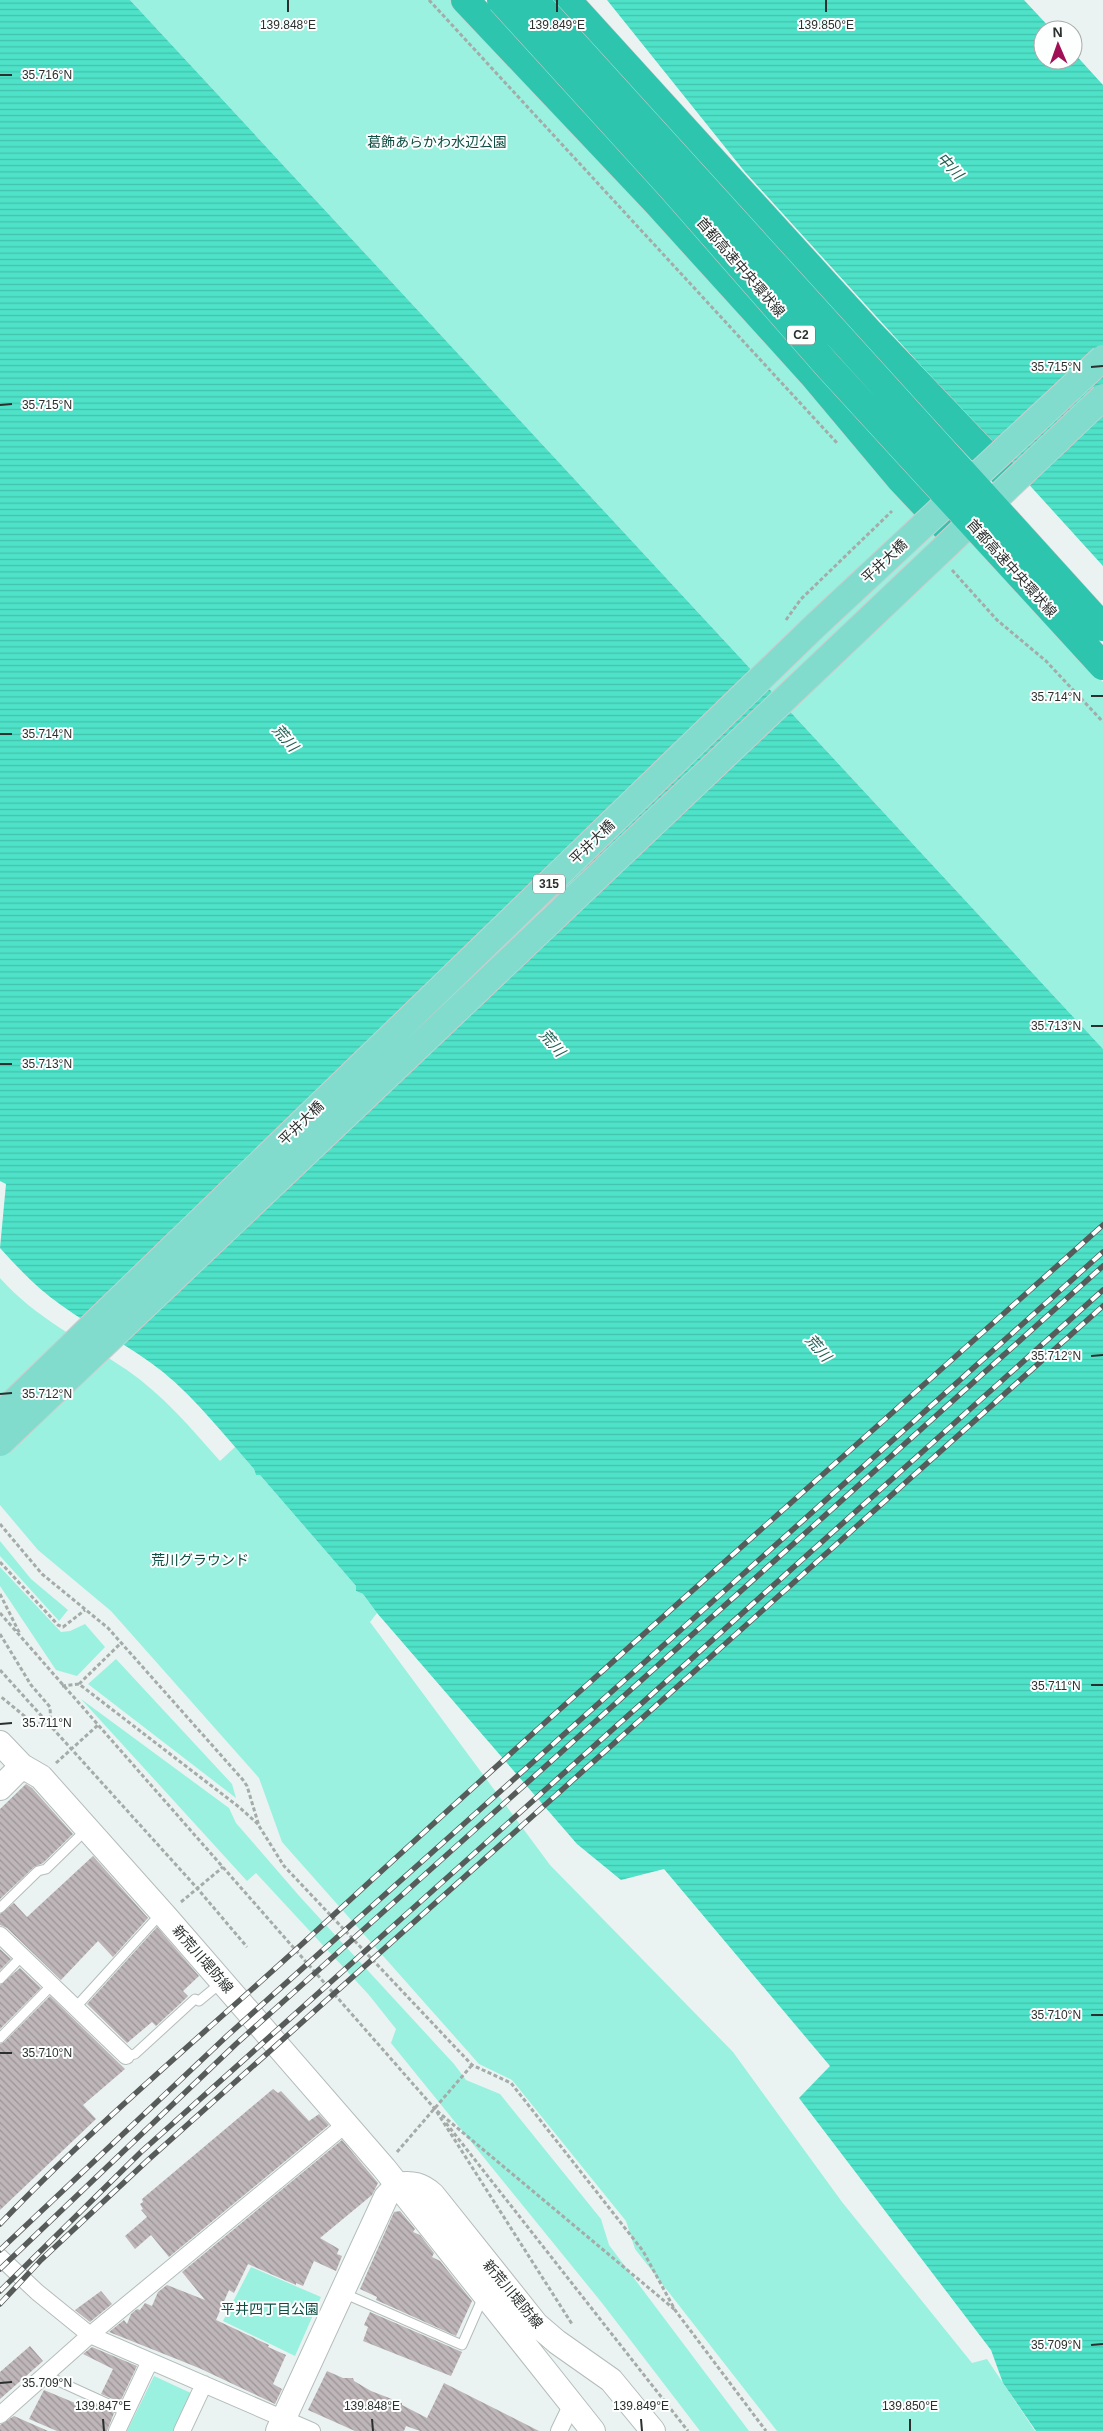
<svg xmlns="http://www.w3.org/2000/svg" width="1103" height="2431" font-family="Arial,'Noto Sans JP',sans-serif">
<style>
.green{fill:#9af1df}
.water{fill:url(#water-rules)}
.building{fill:url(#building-back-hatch)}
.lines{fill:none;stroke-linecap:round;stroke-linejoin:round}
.lane-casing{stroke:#b4bdbb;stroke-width:11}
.street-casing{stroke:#b4bdbb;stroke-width:18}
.secondary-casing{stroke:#b4bdbb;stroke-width:26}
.highway-casing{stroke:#cccdcd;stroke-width:29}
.path{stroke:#a4aba9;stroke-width:3;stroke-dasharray:4 2.5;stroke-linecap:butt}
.lane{stroke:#fff;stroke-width:9}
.street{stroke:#fff;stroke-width:16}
.secondary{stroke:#fff;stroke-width:24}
.highway{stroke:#2ec5ae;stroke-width:28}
.rail-casing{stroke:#575c5b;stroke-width:5.5}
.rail{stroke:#fdfffe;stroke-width:4;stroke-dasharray:11;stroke-linecap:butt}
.primary-bridge-casing{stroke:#cccdcd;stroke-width:28;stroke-linecap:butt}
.highway-bridge-casing{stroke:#cccdcd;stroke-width:29;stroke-linecap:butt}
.primary-bridge{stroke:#82dcce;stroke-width:26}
.highway-bridge{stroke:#2ec5ae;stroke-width:28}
.ticks{fill:none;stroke:#2b2f2e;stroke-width:2}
.labels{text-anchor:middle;stroke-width:4;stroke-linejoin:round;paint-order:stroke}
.shield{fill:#fdfffe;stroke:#6a6d6c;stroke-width:1}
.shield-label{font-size:12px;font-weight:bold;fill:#2b2f2e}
.park-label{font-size:14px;fill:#0d4d43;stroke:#fdfffe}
.street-label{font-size:14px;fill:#2b2f2e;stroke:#fdfffe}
.water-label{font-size:15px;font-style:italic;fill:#256055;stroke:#fdfffe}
.ticks-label{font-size:12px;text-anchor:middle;fill:#2b2f2e;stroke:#fdfffe;stroke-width:4;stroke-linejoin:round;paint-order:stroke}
</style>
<defs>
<pattern id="water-rules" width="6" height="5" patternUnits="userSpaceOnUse" patternTransform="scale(1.25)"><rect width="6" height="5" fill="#4ee2c9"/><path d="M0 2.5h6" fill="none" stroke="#44c2ad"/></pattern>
<pattern id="building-back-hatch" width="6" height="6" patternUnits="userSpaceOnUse" patternTransform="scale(1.25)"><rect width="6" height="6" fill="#beb6b8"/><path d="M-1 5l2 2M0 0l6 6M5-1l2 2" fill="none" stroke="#9b9496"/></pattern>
</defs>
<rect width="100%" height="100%" fill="#eaf3f1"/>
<path class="green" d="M130,0H480L1103,682V1049Z
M0,1278C35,1318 84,1341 127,1370C163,1395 191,1428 220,1461L235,1447L254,1469L256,1475H260L356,1586V1591L363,1594L377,1613L370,1622L550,1865L733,2052L842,2202L972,2363L987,2359L1035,2431H777L635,2249L626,2221L512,2080L479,2064L282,1842L259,1778L111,1611L38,1550L0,1505Z
M0,1541L31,1579L68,1610L59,1621L0,1556Z
M0,1567L61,1632L70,1631L85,1624L105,1647L77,1676L56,1670L0,1586Z
M116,1659L232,1784L236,1798L88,1684Z
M81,1699L229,1808L236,1823L301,1898L454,2064L466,2080L500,2094L601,2219L609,2245L749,2431H700L602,2303L391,2043L396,2029L369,1995L256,1873L247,1881Z
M251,2267L321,2297L295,2356L223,2321Z
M154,2376L193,2394L176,2431H127Z"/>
<path class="water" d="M0,0H130L1103,1049V2431H1036L1003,2383L991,2350L799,2098L830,2066L664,1869L621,1880L577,1844L377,1613L363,1594L356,1591V1586L260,1475H256L254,1469C225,1436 197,1400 163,1372C131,1346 94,1329 61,1305C38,1289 19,1269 0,1248L6,1184L0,1181Z
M607,0H1024L1052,30H1043V60H1073V52L1103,85V566L745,172Z"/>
<path class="building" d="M26,1784L32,1788L73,1834L43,1863L34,1867L0,1899V1809Z
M93,1856L148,1918L113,1957L98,1941L61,1980L7,1928L0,1925V1914L14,1903L27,1917Z
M157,1927L199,1976L183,1991L188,1996L182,2002L156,2026L152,2022L127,2043L87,2004Z
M0,1949L11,1959L0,1970Z
M20,1968L41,1988L0,2029V1985Z
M50,1996L125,2069L83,2105L96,2119L0,2210V2044L4,2042Z
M273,2089L278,2093L281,2091L309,2121L319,2114L329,2125L169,2257L151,2235L135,2249L125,2236L147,2217L141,2210L143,2209L140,2204L143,2202L142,2199Z
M342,2140L378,2183L372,2195L320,2238L339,2249L337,2254L342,2256L336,2271L314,2261L303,2286L296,2283V2285L248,2264L234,2293L229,2290L216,2320L269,2345L268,2347L286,2355L273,2384L282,2389L275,2404L199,2368L109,2332L124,2320L127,2324L131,2314L137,2309L140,2310L145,2303L152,2306L158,2292L167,2285L205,2300L182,2272Z
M400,2211L415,2229L413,2232L420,2235L434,2253L432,2257L440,2261L472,2301L456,2336L376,2300L377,2297L360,2289L394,2212Z
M101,2291L112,2304L90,2322L75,2310Z
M370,2312L462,2352L451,2376L363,2341L368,2327L364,2325Z
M30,2346L43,2361L0,2399V2372Z
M92,2347L137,2366L120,2402L101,2394L113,2369L83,2354Z
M327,2371L343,2378H353L354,2381L371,2391L402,2403V2405L427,2418L444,2383L539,2431H420L406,2426L404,2431H355L308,2410Z
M44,2390L87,2408L90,2402L114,2413L107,2431H57L29,2419Z
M14,2416L48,2431H0V2425Z"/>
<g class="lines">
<g class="lane-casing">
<path id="lane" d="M0,1908L38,1871L46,1869L86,1830
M0,1979L22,1956
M75,2008L155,1920L163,1917
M0,2038L52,1985
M126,2056L135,2054L195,1999L199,2001L222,1982
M343,2293L462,2345L483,2297
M45,2375L126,2412"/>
</g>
<g class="street-casing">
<path id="street" d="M0,1935L126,2056
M0,2257L37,2292L90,2335L312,2431
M0,2415L90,2335L346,2124
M117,2431L150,2361
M182,2431L204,2384
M559,2431L572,2404"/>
</g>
<g class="secondary-casing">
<path id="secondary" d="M0,1743L22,1766L41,1777L165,1916L384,2168L593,2431
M0,1788L22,1766
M397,2185C412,2182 422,2185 433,2195L536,2324L557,2342L611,2380L653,2431
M278,2431L386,2197L397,2185"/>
</g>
<g class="highway-casing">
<path id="highway" d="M465,0L657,203L813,375L901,480L954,536
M567,0L870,333L1012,482"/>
</g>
<path class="path" d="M429,0L837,443
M952,570L997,620L1046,661L1103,722
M786,620L801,599L892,511
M0,1524L42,1574L108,1628L243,1780L247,1786L259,1826L284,1866L472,2065L511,2083L643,2251L675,2310L766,2431
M0,1562L58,1625L63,1627L85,1610
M0,1594L20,1634
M0,1613L435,2109L572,2324
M0,1634L31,1685L50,1707L51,1726L33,1723L0,1696
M0,1670L197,1888L247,1947
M79,1684L121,1643
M62,1686L79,1684L239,1807L259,1825
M56,1763L98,1725
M181,1902L223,1867
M437,2111L674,2309
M446,2123L688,2431
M397,2152L472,2065"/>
<use href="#lane" class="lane"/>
<use href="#street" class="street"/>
<use href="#secondary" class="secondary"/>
<use href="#highway" class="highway"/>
<g class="rail-casing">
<path id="rail" d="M0,2224C98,2121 208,2031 313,1934C573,1694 839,1461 1103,1225
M0,2250L228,2035L1103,1252
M0,2269L236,2044L1103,1266
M0,2291L141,2152L1103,1290
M0,2304L41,2260L148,2160L1103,1306"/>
</g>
<use href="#rail" class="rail"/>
<g class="primary-bridge-casing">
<path id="primary-bridge" d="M0,1415L816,625L1103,358
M0,1443L1103,397"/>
</g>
<g class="highway-bridge-casing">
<path id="highway-bridge" d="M501,0L673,189L827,365L1103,666
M534,0L1103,627"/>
</g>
<use href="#primary-bridge" class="primary-bridge"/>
<use href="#highway-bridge" class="highway-bridge"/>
</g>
<path class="ticks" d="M288,0V12M557,0V12M826,0V12M0,75H12M1091,367L1103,366M0,405L12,404M1091,696H1103M0,734H12M1091,1026H1103M0,1064H12M1091,1356L1103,1355M0,1394L12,1393M1091,1685H1103M0,1724L12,1723M1091,2015H1103M0,2053H12M1091,2345L1103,2344M0,2383L12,2382M103,2419L104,2431M372,2419L373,2431M641,2419L642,2431M910,2419V2431"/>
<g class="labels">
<g class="shield">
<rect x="787" y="325.5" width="28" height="19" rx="4"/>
<rect x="533" y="874.5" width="32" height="19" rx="4"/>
</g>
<g class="shield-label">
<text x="801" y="339">C2</text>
<text x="549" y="888">315</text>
</g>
<g class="park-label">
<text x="437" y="147">葛飾あらかわ水辺公園</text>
<text x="200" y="1565">荒川グラウンド</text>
<text x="270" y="2314">平井四丁目公園</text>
</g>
<g class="street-label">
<text transform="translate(741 267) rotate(49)" y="5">首都高速中央環状線</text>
<text transform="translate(884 561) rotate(-43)" y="5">平井大橋</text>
<text transform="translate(1012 568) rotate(48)" y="5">首都高速中央環状線</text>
<text transform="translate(592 842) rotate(-44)" y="5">平井大橋</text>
<text transform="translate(301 1123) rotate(-44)" y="5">平井大橋</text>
<text transform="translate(203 1959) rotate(49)" y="5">新荒川堤防線</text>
<text transform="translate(513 2294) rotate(50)" y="5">新荒川堤防線</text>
</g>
<g class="water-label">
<text transform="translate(950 166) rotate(47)" y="5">中川</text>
<text transform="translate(285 738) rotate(49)" y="5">荒川</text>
<text transform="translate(552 1043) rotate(49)" y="5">荒川</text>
<text transform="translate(818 1348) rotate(49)" y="5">荒川</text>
</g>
</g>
<g class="ticks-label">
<text x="288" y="29">139.848°E</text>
<text x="557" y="29">139.849°E</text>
<text x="826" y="29">139.850°E</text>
<text x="47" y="79">35.716°N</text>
<text x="1056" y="371">35.715°N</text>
<text x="47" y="409">35.715°N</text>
<text x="1056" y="701">35.714°N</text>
<text x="47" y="738">35.714°N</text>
<text x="1056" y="1030">35.713°N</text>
<text x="47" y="1068">35.713°N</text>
<text x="1056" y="1360">35.712°N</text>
<text x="47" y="1398">35.712°N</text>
<text x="1056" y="1690">35.711°N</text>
<text x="47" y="1727">35.711°N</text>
<text x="1056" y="2019">35.710°N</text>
<text x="47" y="2057">35.710°N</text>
<text x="1056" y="2349">35.709°N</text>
<text x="47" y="2387">35.709°N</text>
<text x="103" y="2410">139.847°E</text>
<text x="372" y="2410">139.848°E</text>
<text x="641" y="2410">139.849°E</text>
<text x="910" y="2410">139.850°E</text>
</g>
<g transform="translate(1058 45) rotate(358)"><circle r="24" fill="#fdfffe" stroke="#a9acab"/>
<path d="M0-4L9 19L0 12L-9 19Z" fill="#a11055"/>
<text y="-8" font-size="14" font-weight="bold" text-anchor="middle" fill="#2b2f2e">N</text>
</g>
</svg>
